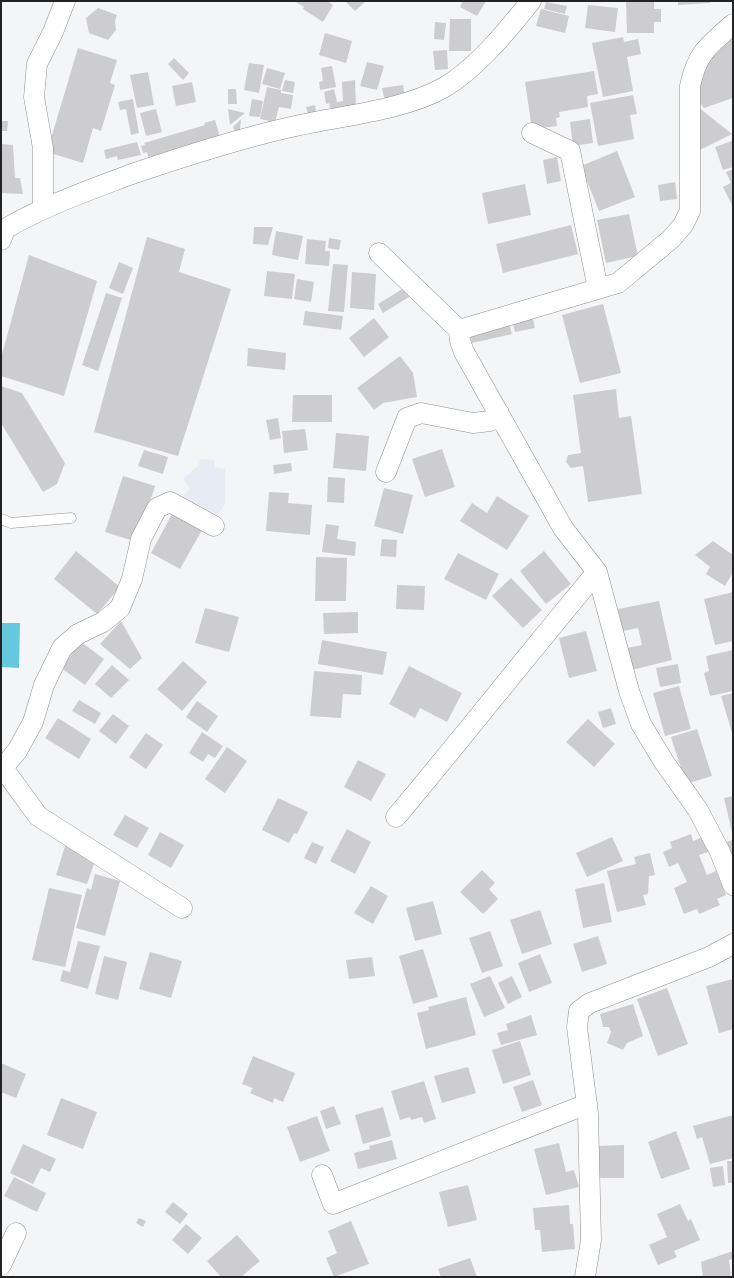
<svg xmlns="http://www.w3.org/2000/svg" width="734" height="1278" font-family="'Noto Serif',serif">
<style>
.built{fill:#e7ebf4}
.water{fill:#66c8dc}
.building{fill:#cdcdcf}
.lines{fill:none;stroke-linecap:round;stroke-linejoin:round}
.lane-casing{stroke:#8e8f90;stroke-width:11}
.street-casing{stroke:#8e8f90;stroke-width:21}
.lane{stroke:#fff;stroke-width:10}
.street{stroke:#fff;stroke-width:20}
</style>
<rect width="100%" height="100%" fill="#f4f5f7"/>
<path class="built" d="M201,459L215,460V467L225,469V504L218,514L199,509L182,497L190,489L183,479L198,466Z"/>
<path class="water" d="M1,623H20L19,668L1,667Z"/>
<path class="building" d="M294,1H327L333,5L323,22L303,9L304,7Z
M345,1H366L355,11Z
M463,1H486L477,16L460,7Z
M626,1H654V9H661V22H654V33H627Z
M678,1H710V3L678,5Z
M546,2L567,6L565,14L544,9Z
M588,5L618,8L615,32L585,28Z
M98,8L117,15L115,21L116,30L108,40L89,33L86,18Z
M541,9L569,16L565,33L536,26Z
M450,19H471V51H449Z
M435,22L446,23L444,40L434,39Z
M733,31V98L704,108L692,93L697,71Z
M325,33L352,41L346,63L319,55Z
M623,37L624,42L638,39L641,54L627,57L633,91L603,97L592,43Z
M78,48L117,60L110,83L115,85L101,131L93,128L83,163L47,152Z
M447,50L448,69L435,70L433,51Z
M174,58L189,73L183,80L168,64Z
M367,62L384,66L377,90L360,86Z
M249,63L264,65L259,93L244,90Z
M332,66L336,87L320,90L319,82L323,81L321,68Z
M267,68L285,73L280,89L262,84Z
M594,71L598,94L587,96L588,107L559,112L560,117L556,118L557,126L532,129L525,82Z
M148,72L154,105L137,108L130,75Z
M285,80L295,82L293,93L282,91Z
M355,80L356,109L332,114L329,103L326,104L324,92L334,89L337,102L343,101L342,82Z
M192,82L196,102L176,106L172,86Z
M403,85L405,97L385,101L382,88Z
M267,87L281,90V93L293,95L291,109L279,107L275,122L260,119Z
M228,89H236L237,104H228Z
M633,95L637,114L630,115L634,139L598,146L590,103Z
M133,99L139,133L131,135L126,109L120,110L118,102Z
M252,99L263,101L260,117L249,116Z
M693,103L732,134L692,154Z
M315,105L317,117L309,119L306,107Z
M156,109L162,132L146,136L140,113Z
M228,109L245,113L230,125Z
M241,119L240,131H235L233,127Z
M590,119L593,143L573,146L570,122Z
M215,120L221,141L149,159L147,152L143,153L141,146L145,145L144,143L205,125L204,123Z
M1,121H8L7,131H1Z
M732,141L733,167L723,170L715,147Z
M137,142L141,155L118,160L117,156L106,159L104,150Z
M1,144L13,145L15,178H20L23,194L1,193Z
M617,151L635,197L599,211L581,166Z
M557,157L561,181L547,184L543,160Z
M733,169V207L723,187L731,183L726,172Z
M675,182L677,199L660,201L658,185Z
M525,184L531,215L488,224L482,193Z
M629,214L638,256L606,263L597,220Z
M571,225L578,254L503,273L496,244Z
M254,227H273L268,245L253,244Z
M276,231L303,236L298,260L272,255Z
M147,237L185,249L179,272L231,289L178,456L94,432Z
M329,238L341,240L339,250L328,248Z
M307,239L326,241L325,251H330L329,266L305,264Z
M29,255L97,281L64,396L1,376V358Z
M119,262L133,268L123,294L109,288Z
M333,264L348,265L344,312L328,311Z
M267,271L295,274L292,299L264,296Z
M352,272L376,274L374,310L350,308Z
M297,279L314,282L311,302L294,299Z
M404,288L409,297L383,313L378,304Z
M106,293L122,298L98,371L82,365Z
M603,304L621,373L580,383L562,315Z
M305,311L343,316L341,330L303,325Z
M374,318L389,337L364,357L349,338Z
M533,319L535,328L515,332L513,323Z
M509,324L512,334L472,343L469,333Z
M248,348L286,353L285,370L247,366Z
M400,356L413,373L417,397L383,403L374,410L357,388Z
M1,386L22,393L65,463L57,484L43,492L1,423Z
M616,389L619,418L631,416L642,494L588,502L583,466L571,468L566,462L568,455L581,453L573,395Z
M293,395H332V422H292Z
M278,418L281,438L270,440L266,420Z
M305,429L308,450L284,453L282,431Z
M336,433L369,436L366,471L333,468Z
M442,449L455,487L425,497L412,459Z
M144,450L168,457L163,474L138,466Z
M291,463L292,471L274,474L273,465Z
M123,476L155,486L137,542L105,532Z
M328,477L345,478L344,503L327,502Z
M384,488L413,495L403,534L374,526Z
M269,492L289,493L288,503L312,505L310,535L266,531Z
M497,496L529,516L507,550L460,521L472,503L487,513Z
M172,514L202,530L180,569L151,553Z
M326,524L339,526L337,539L356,542L355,556L322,552Z
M382,539L397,540L396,557L380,556Z
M713,541L733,555V572L725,586L706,574L710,567L695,555Z
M76,551L120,587L97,614L54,579Z
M544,551L571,584L546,604L520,571Z
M458,553L499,574L486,600L444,579Z
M316,557L347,558L346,601H315Z
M511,578L542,610L523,628L492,596Z
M397,585L425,586L424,610L396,609Z
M733,592V641L715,645L704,599Z
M659,601L672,660L632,670L627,648L642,645L638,628L623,631L618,609Z
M205,608L239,617L229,652L195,643Z
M358,612V633L324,634L323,613Z
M121,621L142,658L130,669L100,644Z
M586,631L597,671L569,678L559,638Z
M322,640L387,652L383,675L318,664Z
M81,642L104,659L85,685L61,668Z
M733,650V691L710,696L704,673L709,671L706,656Z
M183,661L207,682L182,711L157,689Z
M678,664L681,683L660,687L656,668Z
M112,665L129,680L111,698L95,684Z
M409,666L462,693L447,722L420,708L415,718L389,704Z
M314,671L362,675L361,695L343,694L341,718L310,716Z
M679,686L691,729L665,736L653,693Z
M733,693V736L721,696Z
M79,700L101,713L95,724L72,711Z
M197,701L218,716L207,732L186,717Z
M611,708L616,724L603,728L598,712Z
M113,714L129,726L116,744L99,731Z
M58,718L91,739L79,759L45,738Z
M588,719L615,744L594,767L566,742Z
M697,729L712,776L686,784L671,737Z
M202,732L223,746L215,758L208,754L203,762L189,753Z
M146,733L163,745L146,769L129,757Z
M227,747L247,761L225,793L205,779Z
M358,760L386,774L371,801L344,787Z
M733,796V832H732L724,798Z
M278,798L308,812L297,834L294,833L289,843L262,830Z
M125,815L149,828L137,848L113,835Z
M347,829L371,842L355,874L330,861Z
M160,832L184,845L171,868L148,855Z
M691,834L693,841L705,836L711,851L699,855L707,875L716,871L726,895L717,899L720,905L699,914L697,909L684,914L674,888L687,882L678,863L669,867L663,852L672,848L670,842Z
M612,837L623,861L587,877L576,853Z
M67,840L96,858L87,884L56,875Z
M733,840V868L725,842Z
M312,842L324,847L316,864L304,858Z
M650,853L655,875L649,876L648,894L643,895L646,905L617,912L607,871L636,864L634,857Z
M482,870L495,883L489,889L498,899L483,914L460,892Z
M95,874L120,881L105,936L76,928L87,888L91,890Z
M604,883L612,922L583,928L575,889Z
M371,886L388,896L373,924L354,913Z
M49,888L82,895L65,967L32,960Z
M433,901L442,934L415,941L406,908Z
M540,910L552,944L522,954L510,920Z
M490,931L503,966L482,973L469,938Z
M598,936L607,964L582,972L573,944Z
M78,941L100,946L88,989L60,981L63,970L70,972Z
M423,949L438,997L413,1004L399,956Z
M150,952L182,961L171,998L139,989Z
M540,954L552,983L529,992L518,963Z
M104,956L127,962L118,1000L95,994Z
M372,957L375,976L349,979L346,960Z
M490,976L505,1008L484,1017L470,984Z
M512,976L522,997L508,1004L498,983Z
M733,979V1029L719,1033L706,986Z
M667,988L688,1044L658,1056L637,999Z
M466,997L476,1035L426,1049L417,1013L429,1010L428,1007Z
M633,1004L643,1036L627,1043L623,1050L607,1043L611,1032L609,1027H603L600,1014Z
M531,1015L537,1035L501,1045L497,1033L508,1030L506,1024Z
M520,1041L531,1075L503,1084L492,1050Z
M253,1056L295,1073L283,1102L274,1098L273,1103L250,1093L253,1088L242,1084Z
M1,1063L26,1074L16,1098L1,1092Z
M468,1067L476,1093L442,1103L434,1076Z
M533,1080L542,1105L522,1112L513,1087Z
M424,1081L436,1119L424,1123L422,1117L411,1120L410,1117L400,1120L391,1091Z
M61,1098L97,1112L83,1149L47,1135Z
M334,1106L341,1124L326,1129L320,1111Z
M383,1107L391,1136L363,1144L355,1115Z
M733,1115V1158L710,1164L702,1137L697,1139L693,1126Z
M317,1116L330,1151L300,1162L287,1127Z
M676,1131L690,1169L661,1179L648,1142Z
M392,1140L397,1159L358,1169L354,1153L370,1149L369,1146Z
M559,1143L566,1172L574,1170L579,1187L546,1195L534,1149Z
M23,1144L56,1159L50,1172L41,1168L33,1184L10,1173Z
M624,1145V1178H595L596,1146Z
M727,1161H733V1183H728Z
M723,1166L725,1185L713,1187L710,1168Z
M14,1177L46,1193L37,1212L4,1196Z
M468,1185L477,1220L448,1227L439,1192Z
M173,1202L188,1214L180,1224L165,1212Z
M680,1204L688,1221L691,1219L700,1240L674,1251L677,1257L658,1265L649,1245L667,1237L657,1214Z
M569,1205L570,1224H573L575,1249L542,1252L540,1230H535L533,1208Z
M139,1218L146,1221L143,1227L136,1223Z
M351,1221L369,1264L334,1277L326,1258L337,1253L328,1231Z
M186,1224L202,1238L188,1254L172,1240Z
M237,1235L260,1261L241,1277H221L207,1261Z
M733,1251V1259L729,1260L731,1276L703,1277L701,1262Z
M470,1258L477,1277H441L438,1269Z"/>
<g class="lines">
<g class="lane-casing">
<path id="lane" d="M1,519L11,523L71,518"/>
</g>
<g class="street-casing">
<path id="street" d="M532,133L570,151L598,289
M43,209V148L34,97L37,64L53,32L65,1
M1,240L5,229C44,206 87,191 129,175C182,157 237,139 291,127C338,116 402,111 443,88C476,69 507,31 531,1
M379,253L459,330L460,341L464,352L563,528L597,572L629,691L641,724L664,762L698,810L720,852L733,885
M459,330L618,283L671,239L683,225L690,211V86C697,53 708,46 733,24
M386,472L407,418L421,413L473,423L490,421L499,413
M3,768L38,816L182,908
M1,770L17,751L33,722L44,685L62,648L78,634L103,622L120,608L132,579L141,539L157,508L170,502L214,526
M396,817C464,736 529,653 597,572
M322,1175L333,1204L587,1104
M1,1265L16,1233
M585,1277L591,1240L588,1114L577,1027L579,1011L590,1003L709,957L733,944"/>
</g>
<use href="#lane" class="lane"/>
<use href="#street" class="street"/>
</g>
<rect width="734" height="1278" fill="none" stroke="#232324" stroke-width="4"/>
</svg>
